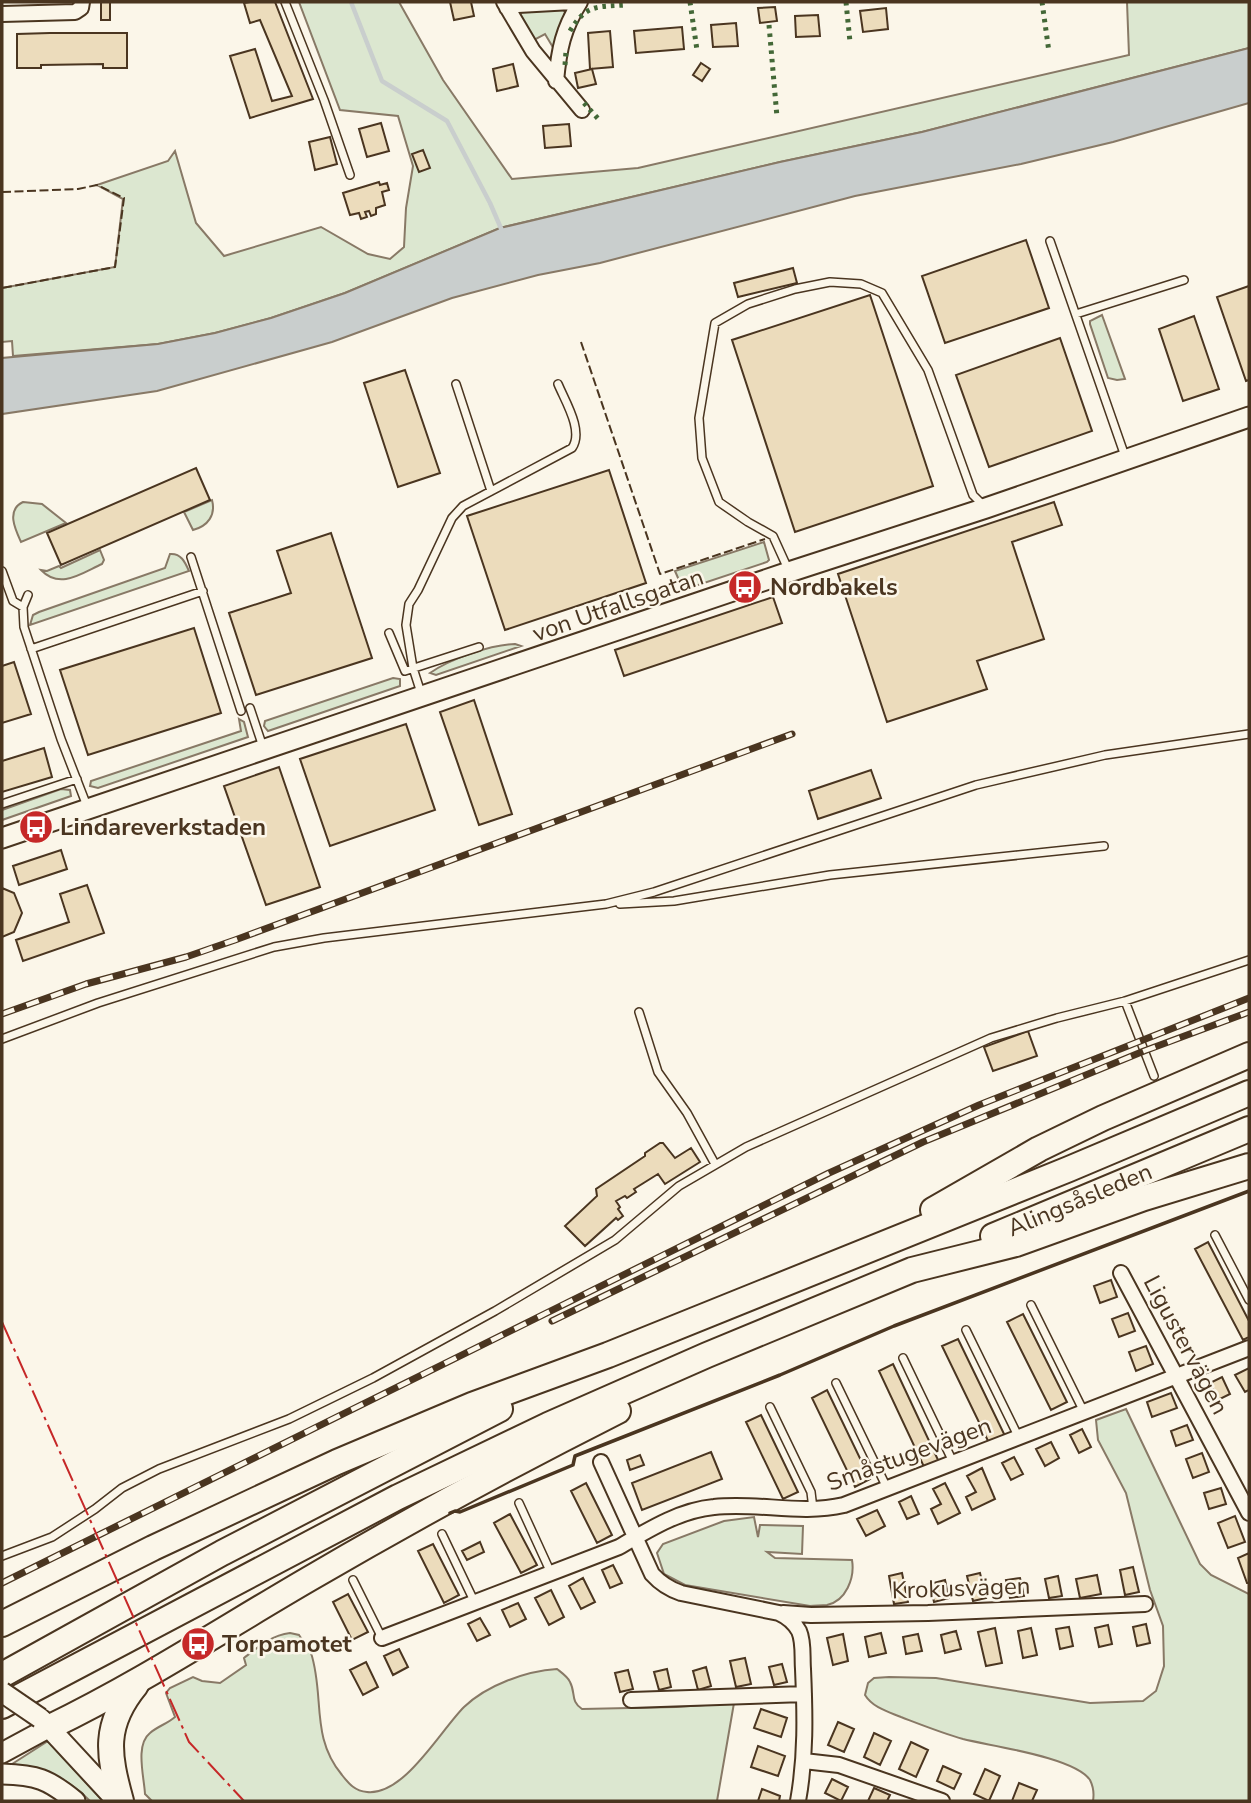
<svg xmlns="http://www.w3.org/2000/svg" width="1251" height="1803" font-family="'Nunito Sans',sans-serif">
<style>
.green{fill:#dce7d0;stroke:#887966;stroke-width:2}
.water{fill:#c9cecd;stroke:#887966;stroke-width:2}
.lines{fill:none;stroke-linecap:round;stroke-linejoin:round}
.stream{stroke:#c9cecd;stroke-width:4.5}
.building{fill:#ecdcbc;stroke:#4a3520;stroke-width:2}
.lane-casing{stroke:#4a3520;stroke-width:10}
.street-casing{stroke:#4a3520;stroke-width:18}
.secondary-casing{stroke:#4a3520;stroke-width:23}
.highway-casing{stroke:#4a3520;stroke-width:28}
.lane{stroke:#fbf6e9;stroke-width:7}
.street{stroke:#fbf6e9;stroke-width:14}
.secondary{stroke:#fbf6e9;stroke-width:19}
.highway{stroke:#fbf6e9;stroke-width:24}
.rail-casing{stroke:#4a3520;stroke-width:7}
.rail{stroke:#fbf6e9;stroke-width:4.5;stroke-dasharray:13;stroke-linecap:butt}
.secondary-bridge-casing{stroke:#4a3520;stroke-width:23;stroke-linecap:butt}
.secondary-bridge{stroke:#fbf6e9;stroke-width:19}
.hedge{stroke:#436837;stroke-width:5;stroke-dasharray:3.5 5;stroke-linecap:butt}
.fence{stroke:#4a3520;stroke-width:2;stroke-dasharray:9 3.5;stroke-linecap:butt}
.wall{stroke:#4a3520;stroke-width:3.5}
.power{stroke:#c62828;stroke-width:2;stroke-dasharray:24 5 3.5 5;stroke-linecap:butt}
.labels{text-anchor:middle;stroke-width:5;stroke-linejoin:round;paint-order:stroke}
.poi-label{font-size:24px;font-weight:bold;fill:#4a3520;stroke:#fbf6e9;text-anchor:start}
.street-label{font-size:24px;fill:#4a3520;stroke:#fbf6e9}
</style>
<rect width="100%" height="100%" fill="#fbf6e9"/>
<path class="green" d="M299,2H399L443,80L512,179L638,168L1129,55L1127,2H1249V48L922,132L780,162L500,228L345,293L271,318L215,333L158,344L13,356L12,341L2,342V288L115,267L123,199L97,185L168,161L175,151L196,223L224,256L321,227L368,254L390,259L404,247L406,208L413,166L398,116L340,110Z
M561,8L565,12L554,49L545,34L534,40L519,15L522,12Z
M1102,315L1125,379L1117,380L1108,378L1090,324V321Z
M212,500C216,515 208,526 193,530L184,512Z
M23,502L42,504L66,523L21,542C15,529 6,510 23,502Z
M764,542L769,560L767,562L689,588L682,587L675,571Z
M100,550L104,560L102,564C82,573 60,590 41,570L47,571L59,566L61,568Z
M170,554C181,553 185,562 189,571L30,625L33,615L39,612L165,568Z
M515,644L521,646L436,675L430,673C450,659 490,645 515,644Z
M393,678L400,679V686L268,731L264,726L265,721Z
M239,719L244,722L248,737L98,788L90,786L91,781L241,731Z
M61,789L70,790L71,796L2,820V810Z
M1126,1409L1200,1564L1211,1575L1249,1594V1801H1093C1094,1795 1093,1786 1090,1780C1075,1757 990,1746 963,1739C942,1733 922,1725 901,1717C889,1712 873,1708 865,1695L868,1683L874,1678L889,1677L936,1678L1090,1703L1143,1701L1156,1691L1164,1666L1163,1626L1150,1590L1126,1493L1098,1440L1096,1420Z
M754,1517L758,1537L760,1525L803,1526L802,1554L767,1552L775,1558L852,1560C855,1578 846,1601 827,1605C821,1606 815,1605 810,1606L685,1585L664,1574L657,1553L663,1544L724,1521Z
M290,1633L299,1635C303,1641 308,1647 311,1653C325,1696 310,1737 342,1775C349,1784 355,1791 367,1792C404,1796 440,1731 464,1707C487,1685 526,1671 557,1669C562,1673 568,1677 570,1682C576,1693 570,1701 582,1709L676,1707L734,1703L717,1801H152L145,1794C144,1776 135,1745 150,1733C158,1726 167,1724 175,1717L166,1693L170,1688L193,1677L202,1681L220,1683L246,1665L244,1658C258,1647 272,1635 290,1633Z
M48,1741L103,1801H90C63,1774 46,1770 9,1766Z"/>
<path class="water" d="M1249,48V103L1113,142L1021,164L855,196L600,263L538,275L452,298L332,342L157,391L2,414V358L158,344L215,333L271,318L345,293L500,228L780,162L922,132Z"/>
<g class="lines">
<path class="stream" d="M351,2L382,81L447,121L490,203L503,233"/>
</g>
<path class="building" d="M101,2H110V20H101Z
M250,2H275L313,99L250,118L230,56L255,49L272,101L292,96L260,20L250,23L244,3Z
M450,2H471L474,16L454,20Z
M775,7L777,21L760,23L758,8Z
M886,8L888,29L863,32L860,11Z
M818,15L820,36L796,37L795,16Z
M736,23L738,46L713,47L711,25Z
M682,27L684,49L636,53L634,31Z
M610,31L613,67L590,69L588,33Z
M50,33H127V68H103V64L41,65V68H17V34Z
M701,63L710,69L702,81L693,75Z
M513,64L518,86L497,91L493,69Z
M592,69L596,84L578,88L575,73Z
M381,123L389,151L367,157L359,129Z
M569,124L571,146L545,148L543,126Z
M330,137L337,164L315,170L309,142Z
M423,150L430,168L419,172L412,154Z
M379,182L380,185L387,183L389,190L382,192L385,205L376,208V214L371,216L369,211L365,212L367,217L361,219L359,213L350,215L343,193Z
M1026,240L1049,308L945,343L922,276Z
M793,268L797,283L738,297L734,283Z
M1249,286V380L1246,381L1217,297Z
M870,295L933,486L795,532L732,340Z
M1194,316L1219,389L1183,401L1159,329Z
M1060,338L1092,431L989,467L956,375Z
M405,370L440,473L398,487L364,383Z
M196,468L210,500L61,565L47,533Z
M609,470L646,583L505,630L467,516Z
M1054,502L1062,525L1012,542L1044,639L977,661L987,689L887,722L838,574Z
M331,533L372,658L256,695L229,613L291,593L277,551Z
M773,597L782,623L624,676L615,650Z
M194,628L221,713L88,755L60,670Z
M14,662L31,714L2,723V666Z
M474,700L512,814L479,825L440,712Z
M406,724L435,810L330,846L300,759Z
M44,748L52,777L2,792V761Z
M279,767L320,887L266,905L224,786Z
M871,770L881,798L818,819L809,791Z
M61,850L67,869L19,885L13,866Z
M87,885L104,933L23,961L16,940L69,922L60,894Z
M2,888L14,893L22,913L14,932L2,937Z
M1028,1031L1037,1056L993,1071L984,1047Z
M660,1143H663L675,1158L691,1148L700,1162L665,1184L658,1174L634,1189L636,1192L627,1198L625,1196L616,1201L620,1207L618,1209L623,1216L618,1220L616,1218L585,1246L565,1226L597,1196L596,1189L645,1156V1153Z
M1208,1242L1249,1321V1337L1243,1340L1195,1249Z
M1111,1280L1117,1297L1100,1303L1094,1286Z
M1128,1313L1135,1331L1119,1337L1112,1319Z
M1023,1314L1067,1402L1051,1410L1007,1322Z
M958,1339L1006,1438L990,1445L942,1346Z
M1146,1346L1153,1364L1136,1371L1129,1352Z
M893,1364L939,1462L925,1469L879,1371Z
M1249,1368V1390L1245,1392L1235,1375Z
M1222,1377L1230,1394L1218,1400L1210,1383Z
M827,1390L870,1479L855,1487L812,1398Z
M1171,1393L1177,1408L1152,1417L1147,1402Z
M761,1415L798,1492L783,1499L746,1422Z
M1187,1425L1193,1440L1176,1446L1171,1431Z
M1082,1429L1091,1447L1079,1453L1070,1435Z
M1051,1442L1059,1458L1045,1466L1036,1449Z
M711,1452L722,1479L642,1510L632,1483Z
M1202,1453L1209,1472L1193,1478L1186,1459Z
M640,1455L644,1465L630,1470L627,1460Z
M1014,1457L1023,1474L1011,1480L1002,1463Z
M982,1468L995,1499L972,1510L966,1497L976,1492L967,1476Z
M586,1483L612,1535L597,1543L571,1491Z
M945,1483L960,1513L938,1524L931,1509L941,1504L933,1489Z
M1221,1488L1226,1504L1209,1509L1204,1493Z
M911,1496L919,1514L907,1519L899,1502Z
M877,1510L885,1526L866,1536L857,1519Z
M510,1514L537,1565L521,1573L494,1523Z
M1235,1516L1245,1542L1228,1548L1218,1523Z
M480,1542L484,1552L467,1560L462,1551Z
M433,1544L459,1595L444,1603L418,1551Z
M1249,1553V1583H1247L1238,1558Z
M613,1565L622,1583L610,1588L602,1570Z
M1133,1567L1139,1592L1125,1595L1120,1570Z
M902,1573L908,1602L894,1604L889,1576Z
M980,1573L986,1598L973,1601L967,1576Z
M1097,1575L1101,1594L1080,1598L1076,1579Z
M1058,1576L1062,1596L1049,1598L1045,1579Z
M583,1578L595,1602L581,1609L569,1586Z
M1020,1578L1024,1596L1010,1598L1006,1580Z
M945,1580L949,1598L934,1602L930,1584Z
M551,1590L564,1617L549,1625L535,1598Z
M348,1594L368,1632L352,1640L333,1602Z
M518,1603L526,1619L510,1627L502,1610Z
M480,1618L490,1635L477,1641L468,1624Z
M1146,1624L1150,1643L1137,1646L1133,1627Z
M1108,1625L1112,1644L1099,1647L1095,1628Z
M1069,1627L1073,1646L1060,1649L1056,1629Z
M995,1628L1002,1663L986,1666L978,1632Z
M1031,1628L1037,1655L1023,1658L1018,1631Z
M956,1631L961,1649L945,1653L941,1635Z
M881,1633L886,1653L869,1657L865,1637Z
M843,1634L848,1661L833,1665L827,1638Z
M918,1634L922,1651L906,1654L903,1637Z
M399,1649L408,1667L393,1675L384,1656Z
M745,1658L751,1684L736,1687L730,1661Z
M366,1662L378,1687L363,1695L350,1670Z
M782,1664L787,1682L774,1685L769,1667Z
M706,1667L711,1686L698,1690L693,1671Z
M667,1669L671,1687L659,1690L654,1672Z
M628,1670L633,1689L620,1692L615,1673Z
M761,1709L787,1718L781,1737L754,1728Z
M838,1722L854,1729L844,1752L828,1745Z
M874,1733L891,1741L880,1765L864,1757Z
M911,1742L928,1750L916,1777L899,1769Z
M758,1746L785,1756L778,1776L751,1767Z
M943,1766L961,1774L954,1789L937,1781Z
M985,1769L1000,1776L989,1801L974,1794Z
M832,1779L848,1787L841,1801L825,1793Z
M1019,1783L1037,1790L1032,1801H1012Z
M874,1788L890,1795L887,1801H868Z
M762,1789L780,1796L779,1801H758Z"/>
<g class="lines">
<g class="lane-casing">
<path id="lane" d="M285,2L324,100L350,175
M1050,241L1126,459
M1076,314L1184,280
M456,384L491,491
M191,557L241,711
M788,569L773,536L748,522L719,502L702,458L699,418L715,323L748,304L795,289L830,282L861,284L882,293L928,370L973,495L983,505
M2,571L13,601L23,607
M28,595L23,607L24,627L61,739L87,806
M389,633L405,671L479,647
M31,649L203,591
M421,693L413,668L406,625L409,604L418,590L452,518L463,506L572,448C584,431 565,401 558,384
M250,708L263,747
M2,804L77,779
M620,904L674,901L830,875L1104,846
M1125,1001L1154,1076
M639,1012L658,1072L687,1113L715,1164
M2,1039L98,1003L274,947L324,938L606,904L654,892L976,785L1105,755L1249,734
M1215,1235L1249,1300
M1031,1305L1084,1412
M966,1330L1019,1438
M903,1358L954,1464
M836,1383L888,1490
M770,1407L811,1492L813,1509
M519,1503L551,1573
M442,1534L475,1603
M2,1556L52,1537L95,1509L122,1488L159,1469L289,1419L373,1378L495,1311L615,1240L679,1186L746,1147L991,1038L1057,1018L1125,1001L1249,960
M353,1580L382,1638"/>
</g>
<g class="street-casing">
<path id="street" d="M504,2L533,51L582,110
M507,8L518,5L572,2
M2,14L75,12L81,8L82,2
M556,81C559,49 563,29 580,2
M1121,1273L1249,1513
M601,1462L652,1574C661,1584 669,1589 681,1593L779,1613C788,1617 794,1622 799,1631C804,1642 802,1657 803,1669C805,1714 806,1757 798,1801
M783,1613L811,1615L928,1613L1145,1604
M382,1638L619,1547C648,1530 680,1510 714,1507C758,1502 800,1515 844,1505L1249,1348
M631,1700L804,1694
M804,1761L839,1765L942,1801"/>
</g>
<g class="secondary-casing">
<path id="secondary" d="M2,838L789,572L986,508L1249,417
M42,1720L117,1801
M2,1753L50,1727
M2,1774C37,1775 48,1779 75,1801"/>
</g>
<g class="highway-casing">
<g id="highway">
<path d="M933,1210L1039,1149L1103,1118L1249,1055"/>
<path id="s1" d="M993,1236L1249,1129"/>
<path d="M2,1624L153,1548L337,1462L472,1405L608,1355L1069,1169L1249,1093"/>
<path d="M2,1675L222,1553L500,1409"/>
<path d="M2,1706L398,1497L548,1425L707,1355L912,1270L1016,1244L1144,1198L1249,1166"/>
<path d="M50,1727C139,1684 223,1629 309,1579C410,1520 513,1464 618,1411"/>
<path d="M121,1801C108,1754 103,1725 136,1685"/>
</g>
</g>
<use href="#lane" class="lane"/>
<use href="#street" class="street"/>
<use href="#secondary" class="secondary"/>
<use href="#highway" class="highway"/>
<g class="rail-casing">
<path id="rail" d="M2,1014L86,984L186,957L235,940L792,734
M552,1321L923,1142L1144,1051L1249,1012
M2,1583L829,1173L979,1105L1249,998"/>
</g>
<use href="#rail" class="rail"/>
<g class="secondary-bridge-casing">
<path id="secondary-bridge" d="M2,1692L40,1718"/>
</g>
<use href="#secondary-bridge" class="secondary-bridge"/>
<path class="hedge" d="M690,2L697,50
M846,2L850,42
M1042,2L1049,52
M769,25L777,117
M570,31C586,4 597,7 625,5
M565,65L566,51
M584,103L601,122"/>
<path class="fence" d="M2,192L78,189L97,185L124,198L115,267L2,288
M581,342L660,574L765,539"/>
<path class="wall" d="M450,1513L455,1511L460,1512L573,1465L575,1456L780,1375L894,1326L1249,1191"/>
<path class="power" d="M2,1322L189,1742L244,1801"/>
</g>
<defs>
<g id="bus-disc" transform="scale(1.75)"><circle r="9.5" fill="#c62828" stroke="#fbf6e9"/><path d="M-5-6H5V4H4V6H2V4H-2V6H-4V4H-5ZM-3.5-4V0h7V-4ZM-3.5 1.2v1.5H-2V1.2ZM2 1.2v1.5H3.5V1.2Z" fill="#fff"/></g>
</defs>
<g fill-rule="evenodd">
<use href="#bus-disc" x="745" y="587"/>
<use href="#bus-disc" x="36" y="827"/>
<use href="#bus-disc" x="198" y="1644"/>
</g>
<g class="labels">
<g class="poi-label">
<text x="770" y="595">Nordbakels</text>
<text x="60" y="835">Lindareverkstaden</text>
<text x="222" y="1652">Torpamotet</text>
</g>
<g class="street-label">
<text transform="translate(618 605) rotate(-19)" y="8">von Utfallsgatan</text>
<text dy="8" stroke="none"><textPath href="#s1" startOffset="94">Alingsåsleden</textPath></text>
<text transform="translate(1186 1345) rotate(62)" y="8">Ligustervägen</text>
<text transform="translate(909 1454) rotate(-20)" y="8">Småstugevägen</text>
<text transform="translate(961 1588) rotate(-2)" y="8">Krokusvägen</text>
</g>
</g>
<rect width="1251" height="1803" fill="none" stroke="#4a3520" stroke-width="7"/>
</svg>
